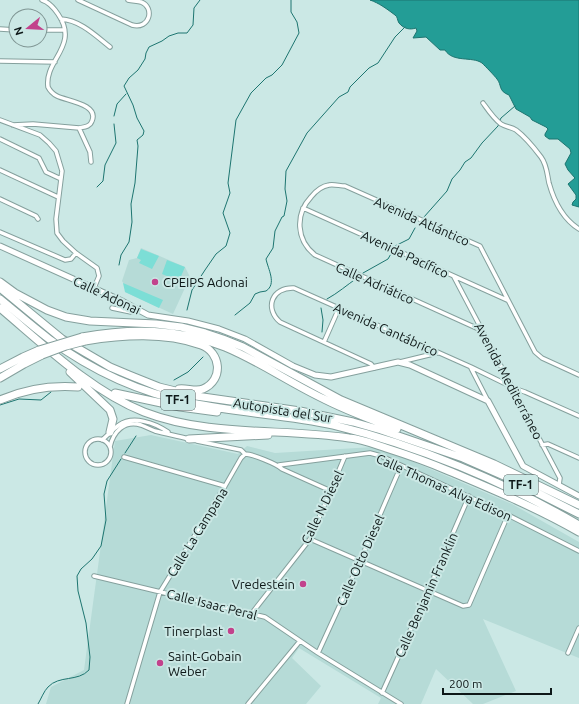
<svg xmlns="http://www.w3.org/2000/svg" width="579" height="704" font-family="Ubuntu,sans-serif">
<style>
.built{fill:#b6dbd7}
.green{fill:#7cded6}
.water{fill:#239d96;stroke:#1d7570}
.lines{fill:none;stroke-linecap:round;stroke-linejoin:round}
.stream{stroke:#1d7570;stroke-width:1}
.street-casing{stroke:#85a09d;stroke-width:5.5}
.secondary-casing{stroke:#85a09d;stroke-width:7}
.highway-casing{stroke:#85a09d;stroke-width:9}
.street{stroke:#fff;stroke-width:3.5}
.secondary{stroke:#fff;stroke-width:5}
.highway{stroke:#fff;stroke-width:7}
.highway-bridge-casing{stroke:#85a09d;stroke-width:9;stroke-linecap:butt}
.highway-bridge{stroke:#fff;stroke-width:7}
.poi-dot{fill:#c2428c;stroke:#cbe8e5;stroke-width:1.5}
.labels{text-anchor:middle;stroke-width:4;stroke-linejoin:round;paint-order:stroke}
.shield{fill:#cbe8e5;stroke:#475656;stroke-width:1}
.shield-label{font-size:12px;font-weight:bold;fill:#0e1818}
.street-label{font-size:13px;fill:#0e1818;stroke:#cbe8e5}
.poi-label{font-size:13px;fill:#0e1818;stroke:#cbe8e5;text-anchor:start}
</style>
<rect width="100%" height="100%" fill="#cbe8e5"/>
<path class="built" d="M141,248L185,267L190,277L173,314L125,292V286L122,281L129,260L137,258Z
M151,435L238,454L247,446L275,453L373,447L407,459L512,504L579,542V625L576,632L579,627V658L483,619L516,691L483,704H473L436,669L421,704H378L381,698L299,648L292,658L321,686L306,704H46L51,687L84,670L115,441Z"/>
<path class="green" d="M141,249L159,256L152,269L139,263L141,260L137,258Z
M167,260L185,267L179,281L162,274Z
M123,283L163,300L159,308L125,292Z"/>
<path class="water" d="M370,0H579V207L572,205L573,202L576,199V195L568,184L575,178L568,170L565,164L571,153L570,149L558,139H549L545,136V134L548,129L546,127L532,120L530,117L516,109L509,95C498,91 502,85 497,79C494,75 486,67 482,63C472,56 453,63 445,50H440L426,37L413,38L417,31L416,28C410,30 404,29 399,23C397,20 398,17 395,15C387,9 379,3 370,0Z"/>
<g class="lines">
<path class="stream" d="M114,116L117,104L126,94
M500,120L501,118L515,106
M97,187L103,181L105,165L116,143L114,124
M424,217L447,191L452,179L460,170L465,162L471,158L482,143L498,126L499,124
M395,246L409,239L415,228
M119,265L121,255L129,242L132,222L131,204L135,183L138,146L137,140L143,135L144,131L137,118L133,105L124,86L129,78L138,70L145,59L146,53L149,47L162,41L169,36L178,33H187L193,25L194,8L200,0
M363,273L388,259L392,252
M327,299C338,293 347,285 357,278
M321,308L323,320L322,332
M187,310L192,290L205,270L216,254L226,246L230,233L223,213L230,193L228,183L236,120L251,93L266,78L272,75L282,65L299,33L297,22L291,12V0
M235,315L250,303L255,294L260,292L266,291C277,284 268,269 266,259L273,248L275,231L282,217L284,216L287,201L285,189L286,171L307,133L339,97L348,92L350,87L369,68L378,63L395,37L405,27
M174,380L188,372L203,357
M0,405L19,399L41,400L51,392
M125,453L136,436
M38,704C41,699 44,691 48,687C59,675 78,682 89,670L90,657L86,623L78,591L77,576L81,569L92,559L101,546L106,520L104,494L107,481L121,459"/>
<g class="street-casing">
<path id="street" d="M78,0L132,25C150,30 155,7 141,2C137,1 132,1 128,0
M61,19C80,20 96,36 110,47
M0,29L16,30
M40,30H64
M0,61L55,62
M483,103C488,110 494,119 501,124C506,127 511,127 516,130C524,136 535,149 541,157C547,165 547,174 549,183C554,201 563,219 579,229
M0,120L40,135L49,143L56,151L62,171L56,219L57,233L63,241L76,253L97,268L99,276L94,288
M13,125L33,124L79,128C84,127 90,127 92,121C99,104 67,101 57,96C53,94 50,91 48,87C44,60 80,46 58,14C54,8 49,2 42,0
M79,128L90,152L91,162
M0,139L39,158L46,172L61,179
M0,170L58,197
M0,199L36,216L38,219
M303,208L507,300
M0,232L65,260L71,259L76,253
M454,277L560,478L559,485
M112,308L131,312L137,310
M483,331L315,255C296,240 295,214 311,197C315,192 322,186 329,185C334,184 340,186 345,186L480,246L535,352L542,358L579,375
M324,342L339,308
M400,362L437,353
M374,368L371,364L280,322C264,308 272,287 294,288L471,367L512,387
M471,368L488,401
M515,392L519,390L525,392L579,416
M85 452a13 13 0 1 1 26 0a13 13 0 1 1-26 0Z
M102,440C108,435 113,429 119,425C133,415 155,423 168,432
M197,441L241,450L245,454
M542,445L548,444L579,458
M110,447C113,432 124,420 141,425C146,427 150,429 155,431C166,434 178,436 189,439
M245,454C252,454 277,464 282,469L331,491
M124,457L225,486
M279,465L370,453L381,456L508,515L579,551
M310,539L463,606L469,605L508,515
M94,576L265,617L318,653L401,704
M252,613L310,539L345,456
M318,653L360,561L401,466
M568,653L579,628
M382,693L428,591L469,496
M127,704L160,592L225,486L241,458L245,454
M248,704L300,641"/>
</g>
<g class="secondary-casing">
<path id="secondary" d="M0,246L122,301L148,315L188,321L219,329L245,339L293,366L315,375L331,377L398,362L410,365L488,401L523,466L579,496"/>
</g>
<g class="highway-casing">
<path id="highway" d="M0,282L15,293L47,310L66,317L90,321L156,324L181,327L205,333L223,339L243,347L341,400L494,464L579,505
M0,288L62,339L110,367L129,375L159,387L196,396L300,411L353,422L381,430L463,458L504,476L579,514
M0,299C16,312 32,326 49,339C91,370 141,393 192,403C239,413 287,415 333,425C417,445 505,482 579,525
M0,308C44,345 91,391 144,412C209,437 282,428 349,438C362,439 374,444 386,448C408,455 428,462 449,471C494,490 537,508 579,532
M82,337C131,328 178,328 225,347C259,361 290,383 324,399C348,411 372,420 397,429
M85,341C123,335 164,332 201,345C221,352 224,380 203,389C196,392 187,388 179,389
M0,369L23,357L39,350
M70,372L110,410L113,419L110,432
M0,378L24,364L42,355
M115,393L180,407L217,412
M0,400C25,389 51,385 78,387
M189,439L268,435"/>
</g>
<use href="#street" class="street"/>
<use href="#secondary" class="secondary"/>
<use href="#highway" class="highway"/>
<g class="highway-bridge-casing">
<path id="highway-bridge" d="M39,350L82,337
M42,355L66,346L85,341"/>
</g>
<use href="#highway-bridge" class="highway-bridge"/>
</g>
<g class="poi-dot">
<circle cx="155" cy="282" r="4"/>
<circle cx="303" cy="584" r="4"/>
<circle cx="231" cy="631" r="4"/>
<circle cx="160" cy="663" r="4"/>
</g>
<g class="labels">
<g class="shield">
<rect x="161" y="390" width="34" height="20" rx="3"/>
<rect x="504" y="475" width="34" height="20" rx="3"/>
</g>
<g class="shield-label">
<text x="178" y="404">TF-1</text>
<text x="521" y="489">TF-1</text>
</g>
<g class="street-label">
<text transform="translate(422 221) rotate(24)" y="5">Avenida Atlántico</text>
<text transform="translate(405 254) rotate(25)" y="5">Avenida Pacífico</text>
<text transform="translate(375 283) rotate(24)" y="5">Calle Adriático</text>
<text transform="translate(107 295) rotate(25)" y="5">Calle Adonai</text>
<text transform="translate(386 329) rotate(24)" y="5">Avenida Cantábrico</text>
<text transform="translate(509 381) rotate(62)" y="5">Avenida Mediterráneo</text>
<text transform="translate(283 410) rotate(9)" y="5">Autopista del Sur</text>
<text transform="translate(444 487) rotate(24)" y="5">Calle Thomas Alva Edison</text>
<text transform="translate(322 507) rotate(-64)" y="5">Calle N Diesel</text>
<text transform="translate(197 532) rotate(-58)" y="5">Calle La Campana</text>
<text transform="translate(360 560) rotate(-66)" y="5">Calle Otto Diesel</text>
<text transform="translate(426 595) rotate(-66)" y="5">Calle Benjamin Franklin</text>
<text transform="translate(212 604) rotate(14)" y="5">Calle Isaac Peral</text>
</g>
<g class="poi-label">
<text x="163" y="287">CPEIPS Adonai</text>
<text x="295" y="589" text-anchor="end">Vredestein</text>
<text x="223" y="636" text-anchor="end">Tinerplast</text>
<text x="168" y="661">Saint-Gobain<tspan x="168" dy="15">Weber</tspan></text>
</g>
</g>
<g transform="translate(28 28) rotate(252)"><circle r="19" fill="#cbe8e5" stroke="#7f9593"/>
<path d="M0-3L7 15L0 10L-7 15Z" fill="#c2428c"/>
<text y="-6" font-size="11" font-weight="bold" text-anchor="middle" fill="#0e1818">N</text>
</g>
<path d="M443 688v6h108v-6" fill="none" stroke="#0e1818" stroke-width="2"/>
<text x="449" y="688" font-size="12" fill="#0e1818" stroke="#cbe8e5" stroke-width="3" paint-order="stroke">200 m</text>
</svg>
